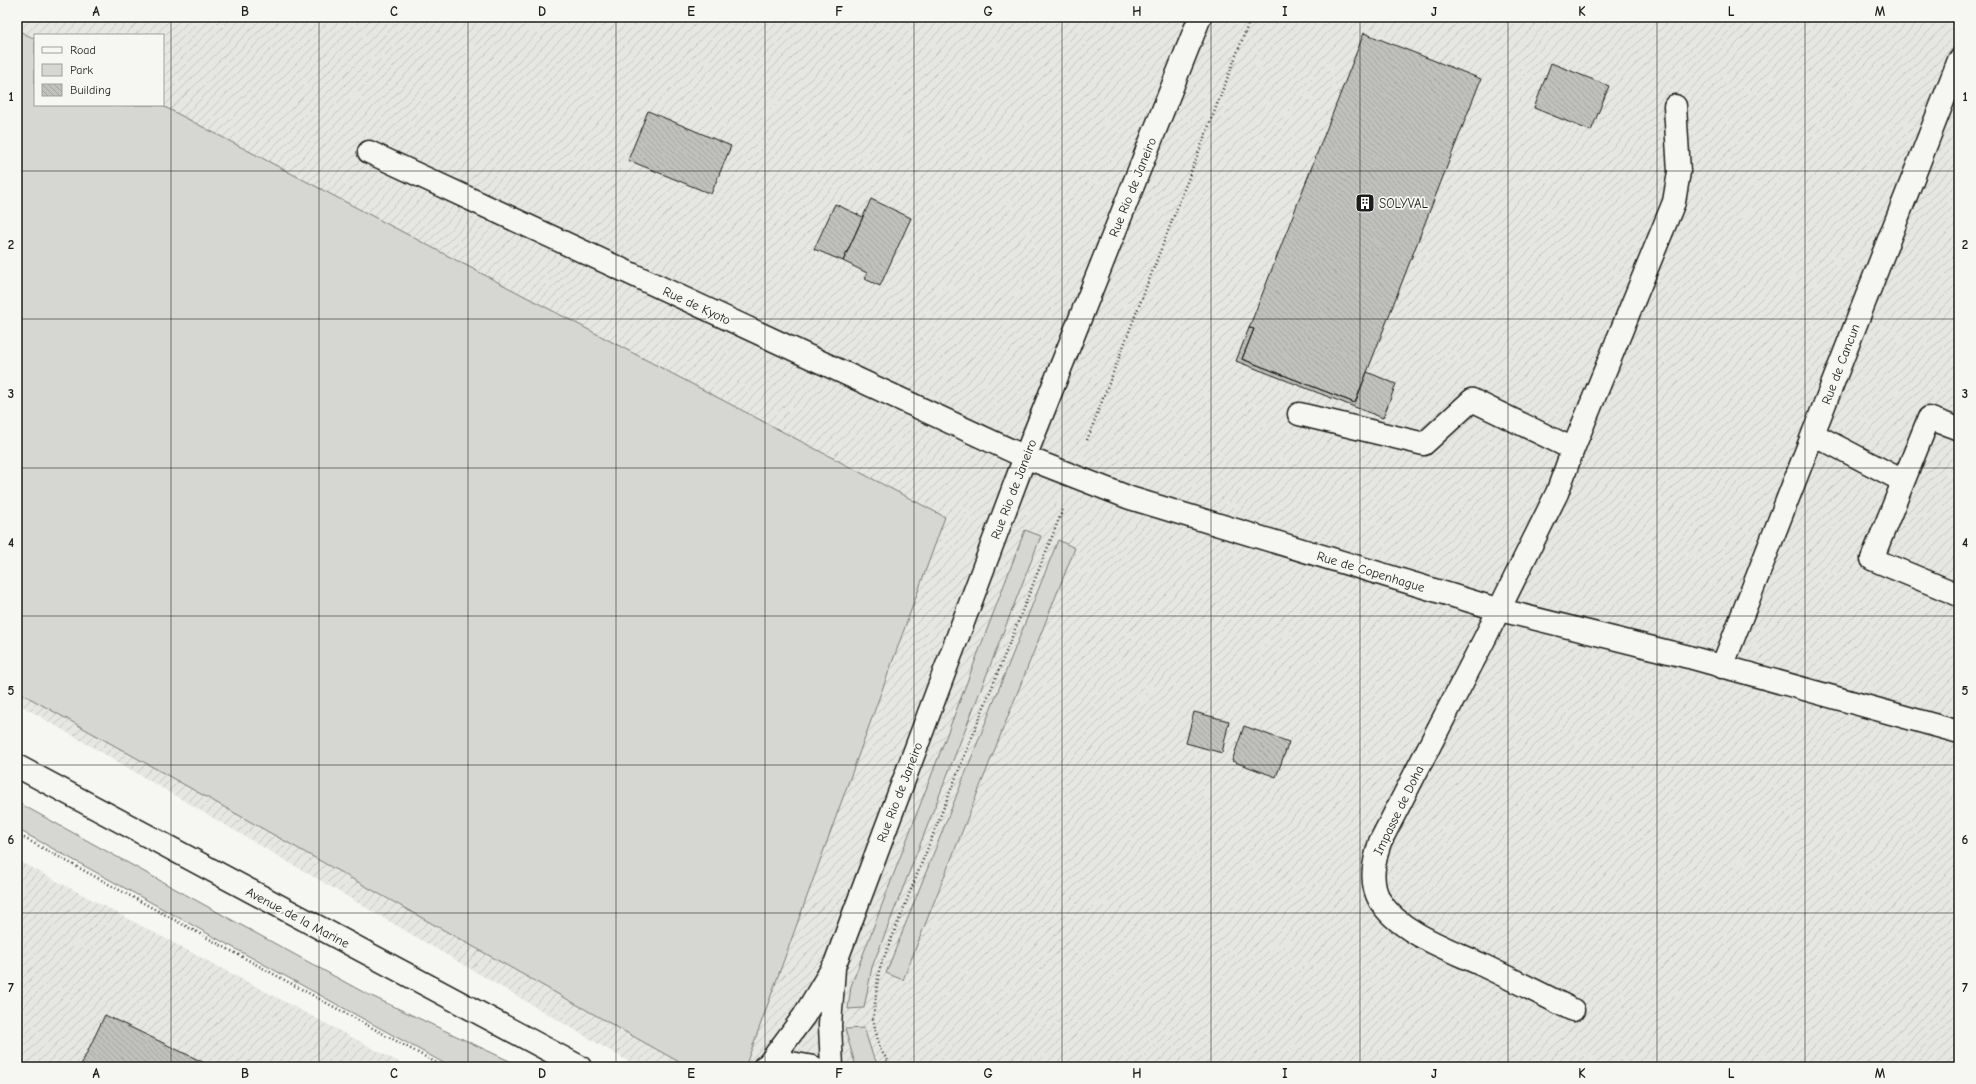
<svg xmlns="http://www.w3.org/2000/svg" width="1976" height="1084" font-family="'Comic Neue',sans-serif">
<style>
.industrial{fill:url(#industrial-furrows);fill-rule:evenodd}
.green{fill:#d6d6d2;stroke:#797977}
.building{fill:url(#building-back-hatch);stroke:#1c1c1c}
.lines{fill:none;stroke-linecap:round;stroke-linejoin:round}
.minor-casing{stroke:#1c1c1c;stroke-width:25}
.major-casing{stroke:#1c1c1c;stroke-width:25}
.path{stroke:#1c1c1c;stroke-width:2.5;stroke-dasharray:1 3;stroke-linecap:butt}
.minor{stroke:#f6f6f2;stroke-width:22}
.major{stroke:#f6f6f2;stroke-width:22}
.grid{fill:none;stroke:#1c1c1c;stroke-width:1;stroke-opacity:0.55}
.labels{text-anchor:middle;stroke-width:3.5;stroke-linejoin:round;paint-order:stroke}
.street-label{font-size:13px;fill:#1c1c1c;stroke:#f6f6f2}
.poi-label{font-size:13px;fill:#1c1c1c;stroke:#f6f6f2;text-anchor:start}
.neatline{fill:none;stroke:#1c1c1c;stroke-width:1.5}
.grid-label{font-size:13px;text-anchor:middle;font-weight:bold;fill:#1c1c1c}
</style>
<defs>
<pattern id="industrial-furrows" width="10" height="10" patternUnits="userSpaceOnUse"><rect width="10" height="10" fill="#e6e6e2"/><path d="M-1 1l2-2M0 10L10 0M9 11l2-2" fill="none" stroke="#c5c5c1"/></pattern>
<pattern id="building-back-hatch" width="6" height="6" patternUnits="userSpaceOnUse"><rect width="6" height="6" fill="#c0c0bd"/><path d="M-1 5l2 2M0 0l6 6M5-1l2 2" fill="none" stroke="#a4a4a2"/></pattern>
</defs>
<rect width="100%" height="100%" fill="#f6f6f2"/>
<filter id="ink" filterUnits="userSpaceOnUse"><feTurbulence type="fractalNoise" baseFrequency=".025" numOctaves="2"/><feDisplacementMap in="SourceGraphic" scale="8" xChannelSelector="R" yChannelSelector="G"/><feConvolveMatrix kernelMatrix="1 2 1 2 8 2 1 2 1" color-interpolation-filters="sRGB"/></filter>
<g filter="url(#ink)">
<path class="industrial" d="M17,17H1959V1067H638L17,703ZM35,35H163V105H35Z
M17,860L408,1067H17Z"/>
<path class="green" d="M17,30L35,39V105H161L945,517L745,1067H688L17,691Z
M1025,530L1041,536L872,967L864,1008L848,1009L851,986Z
M1058,540L1075,548L903,980L886,973Z
M17,802L363,992L522,1067H451L17,829Z
M864,1028L872,1053L879,1067H856L845,1029Z"/>
<path class="building" d="M1364,33L1481,79L1355,403L1242,359L1254,329L1249,328Z
M1551,63L1609,86L1591,131L1534,108Z
M648,111L731,146L711,194L628,160Z
M871,199L911,218L880,286L865,279L867,273L843,261Z
M835,204L863,217L843,261L814,249Z
M1249,328L1254,329L1242,359L1355,403L1367,372L1396,384L1383,418L1236,361Z
M1194,712L1229,721L1222,753L1186,743Z
M1244,726L1289,742L1276,777L1232,761Z
M105,1015L213,1067H80Z"/>
<g class="lines">
<g class="minor-casing">
<path id="minor" d="M369,152L1025,457L1130,498L1500,610L1689,657L1959,732
M1299,414L1424,444L1472,400L1573,449L1557,493L1484,640L1380,842C1374,861 1369,882 1380,901C1399,932 1448,949 1480,964C1511,979 1542,994 1573,1010
M1959,429L1929,418L1872,559L1959,595
M1813,434L1903,481
M1573,449L1674,202L1679,172L1675,106
M1722,667L1959,60
M767,1066L804,1016L835,964L1025,457L1200,17
M832,1067L830,1025L834,968"/>
</g>
<g class="major-casing">
<path id="major" d="M17,766L580,1067
M764,1067L791,1063L813,1067"/>
</g>
<path class="path" d="M1087,440L1251,17
M17,834L444,1067
M892,1067L880,1049L873,1019L879,970L1063,509"/>
<use href="#minor" class="minor"/>
<use href="#major" class="major"/>
</g>
</g>
<path class="grid" d="M171,17V1067M319,17V1067M468,17V1067M616,17V1067M765,17V1067M914,17V1067M1062,17V1067M1211,17V1067M1360,17V1067M1508,17V1067M1657,17V1067M1805,17V1067M17,171H1959M17,319H1959M17,468H1959M17,616H1959M17,765H1959M17,913H1959"/>
<defs>
<g id="building-square" transform="scale(1)"><rect x="-9" y="-9" width="18" height="18" rx="4" fill="#1c1c1c" stroke="#f6f6f2"/><path d="M-4-6H4V6H1V3H-1V6H-4ZM-2.5-4.3h1.7v1.8h-1.7ZM.8-4.3h1.7v1.8H.8ZM-2.5-1h1.7V.8h-1.7ZM.8-1h1.7V.8H.8Z" fill="#fff"/></g>
</defs>
<g fill-rule="evenodd">
<use href="#building-square" x="1365" y="203"/>
</g>
<g class="labels">
<g class="street-label">
<text transform="translate(1132 187) rotate(-68)" y="5">Rue Rio de Janeiro</text>
<text transform="translate(697 305) rotate(25)" y="5">Rue de Kyoto</text>
<text transform="translate(1840 364) rotate(-69)" y="5">Rue de Cancun</text>
<text transform="translate(1013 489) rotate(-69)" y="5">Rue Rio de Janeiro</text>
<text transform="translate(1371 571) rotate(17)" y="5">Rue de Copenhague</text>
<text transform="translate(899 792) rotate(-69)" y="5">Rue Rio de Janeiro</text>
<text transform="translate(1398 810) rotate(-64)" y="5">Impasse de Doha</text>
<text transform="translate(298 917) rotate(28)" y="5">Avenue de la Marine</text>
</g>
<g class="poi-label">
<text x="1379" y="208">SOLYVAL</text>
</g>
</g>
<rect width="1976" height="1084" fill="none" stroke="#f6f6f2" stroke-width="44"/>
<rect x="34" y="34" width="130" height="72" fill="#f6f6f2" stroke="#9f9f9c"/>
<rect x="42" y="47" width="20" height="6" fill="#f6f6f2" stroke="#9f9f9c"/>
<text x="70" y="54" font-size="12" fill="#1c1c1c">Road</text>
<rect x="42" y="64" width="20" height="12" fill="#d6d6d2" stroke="#9f9f9c"/>
<text x="70" y="74" font-size="12" fill="#1c1c1c">Park</text>
<rect x="42" y="84" width="20" height="12" fill="url(#building-back-hatch)" stroke="#9f9f9c"/>
<text x="70" y="94" font-size="12" fill="#1c1c1c">Building</text>
<rect x="22" y="22" width="1932" height="1040" class="neatline"/>
<g class="grid-label">
<text x="96" y="16">A</text>
<text x="245" y="16">B</text>
<text x="394" y="16">C</text>
<text x="542" y="16">D</text>
<text x="691" y="16">E</text>
<text x="839" y="16">F</text>
<text x="988" y="16">G</text>
<text x="1137" y="16">H</text>
<text x="1285" y="16">I</text>
<text x="1434" y="16">J</text>
<text x="1582" y="16">K</text>
<text x="1731" y="16">L</text>
<text x="1880" y="16">M</text>
<text x="11" y="101">1</text>
<text x="1965" y="101">1</text>
<text x="11" y="249">2</text>
<text x="1965" y="249">2</text>
<text x="11" y="398">3</text>
<text x="1965" y="398">3</text>
<text x="11" y="547">4</text>
<text x="1965" y="547">4</text>
<text x="11" y="695">5</text>
<text x="1965" y="695">5</text>
<text x="11" y="844">6</text>
<text x="1965" y="844">6</text>
<text x="11" y="992">7</text>
<text x="1965" y="992">7</text>
<text x="96" y="1078">A</text>
<text x="245" y="1078">B</text>
<text x="394" y="1078">C</text>
<text x="542" y="1078">D</text>
<text x="691" y="1078">E</text>
<text x="839" y="1078">F</text>
<text x="988" y="1078">G</text>
<text x="1137" y="1078">H</text>
<text x="1285" y="1078">I</text>
<text x="1434" y="1078">J</text>
<text x="1582" y="1078">K</text>
<text x="1731" y="1078">L</text>
<text x="1880" y="1078">M</text>
</g>
</svg>
